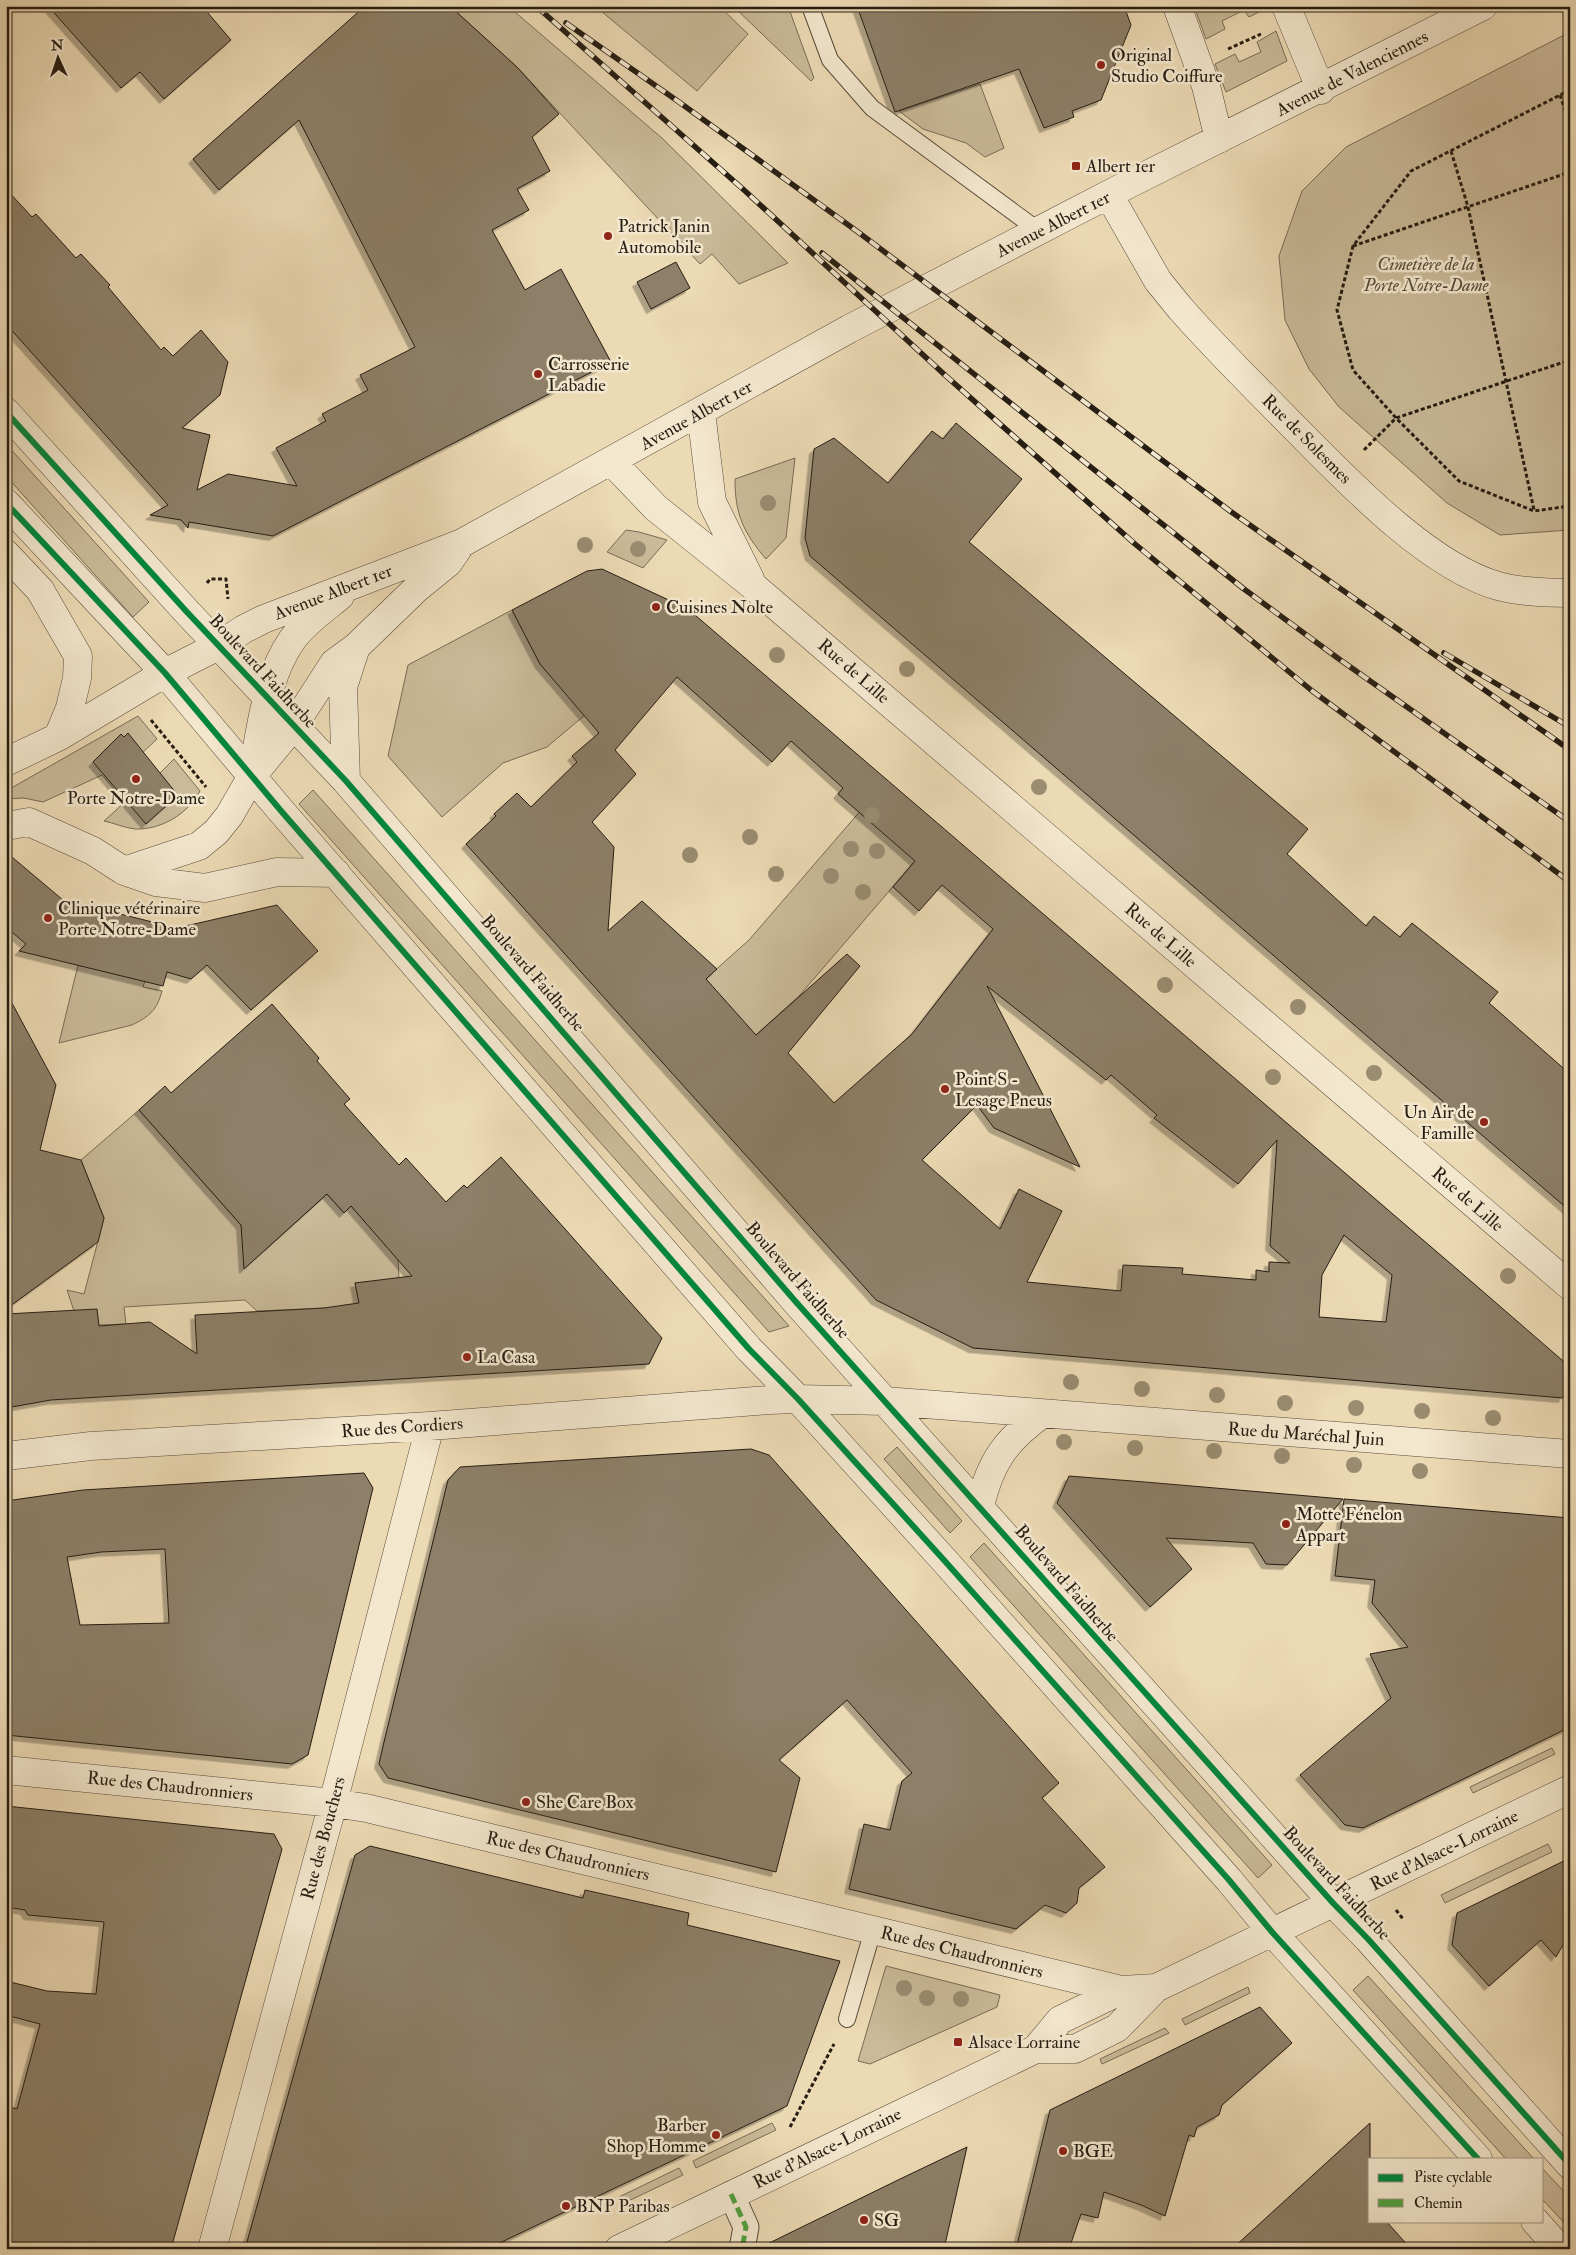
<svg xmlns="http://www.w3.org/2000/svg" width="1576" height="2255" font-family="'IM FELL Double Pica',serif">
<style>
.green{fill:#caba99;stroke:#786c56}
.building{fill:#8d7f67;stroke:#261d13;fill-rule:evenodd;filter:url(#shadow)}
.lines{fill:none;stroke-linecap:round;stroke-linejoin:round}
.service-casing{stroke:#584c3b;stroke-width:18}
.pedestrian-casing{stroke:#584c3b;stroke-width:27}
.minor-casing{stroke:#584c3b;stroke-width:29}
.path{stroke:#261d13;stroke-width:3;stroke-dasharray:4 2.5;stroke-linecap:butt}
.service{stroke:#f3e7ce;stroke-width:16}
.pedestrian{stroke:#f3e7ce;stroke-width:25}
.minor{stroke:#f3e7ce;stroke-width:28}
.rail-casing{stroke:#261d13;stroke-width:5.5}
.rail{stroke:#f3e7ce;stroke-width:4;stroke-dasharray:11;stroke-linecap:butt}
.quiet{stroke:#50a23f;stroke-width:5;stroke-dasharray:10 5;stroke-linecap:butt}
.cycleway-casing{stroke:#f3e7ce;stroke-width:9}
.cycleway{stroke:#00873e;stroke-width:6}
.tree{fill:#9a8c71}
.poi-dot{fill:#8f2418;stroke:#f3e7ce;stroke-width:2}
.labels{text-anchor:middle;stroke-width:5;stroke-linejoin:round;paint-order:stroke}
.poi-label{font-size:18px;fill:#261d13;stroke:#f3e7ce;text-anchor:start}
.street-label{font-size:18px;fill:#261d13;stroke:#f3e7ce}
.park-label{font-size:18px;font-style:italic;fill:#574c3b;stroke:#f3e7ce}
</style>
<defs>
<filter id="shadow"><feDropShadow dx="-4.5" dy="4.5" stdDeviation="0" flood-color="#0004"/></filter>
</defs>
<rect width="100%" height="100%" fill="#ecdab4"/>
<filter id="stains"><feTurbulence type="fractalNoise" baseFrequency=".004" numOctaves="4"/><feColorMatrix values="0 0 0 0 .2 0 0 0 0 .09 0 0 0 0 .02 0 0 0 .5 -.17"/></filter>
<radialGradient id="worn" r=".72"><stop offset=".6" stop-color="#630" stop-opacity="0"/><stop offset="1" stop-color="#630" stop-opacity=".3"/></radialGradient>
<path class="green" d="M450,6H508L663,139L788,263L739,284L712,254L700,264L518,68Z
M595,6H719L748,34L697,91Z
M733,6H788L814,78L811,81Z
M1194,6H1266L1267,8L1249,17L1244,10L1222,21L1225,29L1206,39Z
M1276,31L1287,61L1226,92L1215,64L1235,54L1239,62L1261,52L1257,42Z
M1570,32V530L1500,535L1447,503L1339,407L1309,369L1285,320L1279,256L1302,191L1346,147Z
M980,84L1004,148L985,157L966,143L923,129L899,111Z
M6,444L149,602L133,617L6,476Z
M795,458L786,538L766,559C743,532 735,514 735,479Z
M626,530L639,532L667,540L643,568L607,552Z
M512,610L540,664L585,715L547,747L503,763L442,817L388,756L408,665Z
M138,716L157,739L140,755L157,776L174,759L200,791C188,814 161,830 135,829C125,828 114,823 104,821L125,802L102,775L43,802L24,798L6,799V791Z
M887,780L915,861L800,995L756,1035L685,997L749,940Z
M313,790L789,1326L769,1332L299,804Z
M78,965L145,981L143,987L162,991C157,1010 150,1016 132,1025L59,1043Z
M139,1110L264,1251L327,1194L344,1213L351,1206L398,1258L399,1279L355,1283L359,1303L327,1308L257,1311L245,1300L124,1307L126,1324L99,1325L74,1311L67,1290L84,1294L104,1218L81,1160Z
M897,1447L962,1521L950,1533L884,1459Z
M984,1543L1272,1865L1258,1878L970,1557Z
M1552,1748L1555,1754L1473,1793L1470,1787Z
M1548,1844L1552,1852L1445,1903L1441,1895Z
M886,1966L1000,1995L997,2007L870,2064L858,2061Z
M1368,1976L1534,2159H1506L1353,1990Z
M1248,1987L1250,1993L1185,2025L1182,2019Z
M1165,2028L1169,2033L1102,2064L1100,2059Z
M772,2123L776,2130L696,2168L693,2161Z
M679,2168L683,2175L622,2204L619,2197Z
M1542,2168L1570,2198V2229L1542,2199Z"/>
<path class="building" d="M48,6H202L231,40L164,99L140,72L121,88Z
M365,6H450L518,68L559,114L532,137L550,171L517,189L529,210L492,230L525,290L561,269L611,362L273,536L189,522L188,528L181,520L150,515L168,505L6,324V189L32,217L36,214L76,258L81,254L110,285L108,287L161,350L164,347L173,356L201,330L228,362L220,395L182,428L210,435L197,490L228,474L297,486L276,448L326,421L322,414L368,390L360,375L415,347L299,120L219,190L193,159Z
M857,6H1124L1131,25L1101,100L1072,111L1074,117L1044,128L1019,69L895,112Z
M676,262L690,288L651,309L637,282Z
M956,423L1022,479L969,542L1308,829L1287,854L1366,926L1374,916L1400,937L1412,923L1498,992L1489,1003L1570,1074V1211L810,556L805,538L814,449L834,438L888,483L932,431L943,439Z
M602,569L688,609L1465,1276L1570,1367V1383L1563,1398L973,1348L876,1300L466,844L496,816L494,814L517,793L531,807L577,762L572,756L599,733L540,664L512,610L587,571ZM677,677L772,762L791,741L843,788L838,794L915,861L893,887L919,911L942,885L993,929L912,1034L834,1103L788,1053L860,966L847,954L756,1035L706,979L717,969L642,901L608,931L614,847L592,822L636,774L615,750ZM987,986L1106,1080L1111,1075L1157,1115L1154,1118L1238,1184L1277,1140L1270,1246L1290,1263L1269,1262V1272L1256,1270V1280L1182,1274L1183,1268L1123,1265L1121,1291L1027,1282L1062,1211L1019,1189L1000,1229L922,1160L977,1105L994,1128L1080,1167ZM1344,1235L1392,1275L1386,1322L1319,1317L1322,1275Z
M128,733L176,793L173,795L175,798L146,824L93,762L121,734L124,737Z
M6,852L63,900L177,928L277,905L318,951L251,1010L207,965L191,979L167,972L163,986L19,951L26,944L6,927Z
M6,992L56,1085L40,1150L81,1160L104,1218L98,1242L6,1309Z
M272,1004L319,1058L317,1061L350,1099L344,1104L399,1165L406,1158L446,1202L464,1185L467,1188L501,1157L662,1338L649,1364L51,1400L6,1408V1314L97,1309L99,1326L150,1322L197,1354L195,1315L324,1308L359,1303L355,1283L412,1276L351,1206L344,1213L327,1194L244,1269L241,1225L139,1110L165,1086L171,1093Z
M751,1449L769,1455L1059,1783L1042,1798L1105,1867L1079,1888L1077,1903L1066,1913L1045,1905L1016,1929L849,1889L864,1824L890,1830L902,1781L912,1773L847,1700L779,1760L800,1778L776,1872L388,1778L379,1764L383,1746L448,1480L460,1467Z
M364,1473L373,1488L308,1755L292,1764L6,1735V1501L83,1490ZM165,1549L169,1623L80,1625L67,1557L101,1552Z
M1069,1476L1145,1482L1343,1499L1287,1565L1266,1564L1253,1543L1166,1538L1192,1569L1150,1607L1057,1503Z
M1344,1499L1570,1518V1727L1363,1828L1345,1825L1300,1775L1391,1698L1370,1654L1408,1647L1372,1603L1375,1580L1335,1576Z
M6,1806L274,1834L282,1849L171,2249H6V2106L17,2109L40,2024L6,2015V1981L47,1991L96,1994L104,1922L28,1915L25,1910L6,1907Z
M370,1846L583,1898L585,1890L689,1913L687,1925L840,1961L787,2106L487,2249H245L355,1855Z
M1570,1858V1933L1556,1957L1541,1940L1489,1986L1452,1945L1457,1913Z
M1260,2007L1292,2043L1222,2105L1219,2115L1197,2127L1194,2137L1189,2135L1165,2216L1141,2205L1104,2192L1098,2218L1081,2214L1069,2249H1016L1050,2110Z
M1370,2123V2221H1386L1411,2249H1232Z
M967,2147L944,2249H757L898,2180Z"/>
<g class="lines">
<g class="service-casing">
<path id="service" d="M810,6L830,60L872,108L1039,231
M847,2019L873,1930"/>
</g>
<g class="pedestrian-casing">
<path id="pedestrian" d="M731,2194L746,2227L742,2249"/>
</g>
<g class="minor-casing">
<path id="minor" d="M1177,6L1206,86L1219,139
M1286,6L1321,90
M1109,195L1158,281L1180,308C1215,348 1253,385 1290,423C1343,476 1425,565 1498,586C1521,592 1547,593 1570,593
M6,412L186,611L346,781L796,1302L1333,1903L1368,1939L1570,2165
M701,412L712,502L750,579
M611,461L656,508L752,585L1570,1286
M6,503L165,673L282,812L749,1349L798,1399L943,1559L1229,1880L1272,1932L1478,2159
M6,554L40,590L78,656L77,678L70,708L58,737
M6,762L58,737L165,673L220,645L244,629L264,619L462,543L849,329L1121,188L1483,6
M252,775C261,730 265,679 292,640C304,623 324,609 340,596
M346,781L343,687L356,647
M6,826L29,822L93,851L124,871L199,846L216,832L229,816L252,776L294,725L334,663L356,647L416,589L448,563L459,547
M124,871L156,882L205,888L277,872L336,873
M6,1456L91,1446L430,1426L769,1400L798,1399L885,1401L1570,1454
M980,1506C990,1462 1006,1440 1042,1414
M6,1770L333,1803L366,1808L1122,1990
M1036,2049H1075L1117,2028L1156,1988
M1535,2221L1560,2249
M212,2249L333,1803L430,1426
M619,2249L1036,2049L1060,2020L1122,1990L1156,1988L1570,1789"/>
</g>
<path class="path" d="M1228,49L1261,34
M1570,90L1411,171L1353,246L1337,310L1353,370L1396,418L1459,481L1534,511L1570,506
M1560,95L1570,126
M1451,151L1468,207L1534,510
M1353,246L1570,172
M1364,450L1396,418L1570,360
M207,583L210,579H226L228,599
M151,720L206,787
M1396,1910L1403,1919
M790,2127L834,2044"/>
<use href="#service" class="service"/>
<use href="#pedestrian" class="pedestrian"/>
<use href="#minor" class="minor"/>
<g class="rail-casing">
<path id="rail" d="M536,6L744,190L946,376L1135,544L1311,690L1570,882
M566,23L679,102L858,232L1230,511L1570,750
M822,253L1244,589L1339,659L1570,822
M1444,653L1570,727"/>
</g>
<use href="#rail" class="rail"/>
<path class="quiet" d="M731,2194L746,2227L742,2249"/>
<g class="cycleway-casing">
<path id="cycleway" d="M6,412L186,611L346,781L796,1302L1333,1903L1368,1939L1570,2165
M6,503L165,673L282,812L749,1349L798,1399L943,1559L1229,1880L1272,1932L1478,2159"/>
</g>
<use href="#cycleway" class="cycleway"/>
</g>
<g class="tree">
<circle cx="768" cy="503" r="8"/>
<circle cx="585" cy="545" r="8"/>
<circle cx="638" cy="549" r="8"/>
<circle cx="777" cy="655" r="8"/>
<circle cx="907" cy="669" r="8"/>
<circle cx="1039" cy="787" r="8"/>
<circle cx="872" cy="815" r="8"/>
<circle cx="750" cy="837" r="8"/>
<circle cx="851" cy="849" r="8"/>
<circle cx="877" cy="851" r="8"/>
<circle cx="690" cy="855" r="8"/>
<circle cx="776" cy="874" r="8"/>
<circle cx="831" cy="876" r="8"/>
<circle cx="863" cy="892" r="8"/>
<circle cx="1165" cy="985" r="8"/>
<circle cx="1298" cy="1007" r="8"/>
<circle cx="1374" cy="1073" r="8"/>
<circle cx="1273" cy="1077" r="8"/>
<circle cx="1508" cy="1276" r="8"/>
<circle cx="1071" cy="1382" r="8"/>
<circle cx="1142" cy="1389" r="8"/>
<circle cx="1217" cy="1395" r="8"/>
<circle cx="1285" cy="1403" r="8"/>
<circle cx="1356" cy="1408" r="8"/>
<circle cx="1422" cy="1411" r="8"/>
<circle cx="1493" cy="1418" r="8"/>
<circle cx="1064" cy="1442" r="8"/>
<circle cx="1135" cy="1448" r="8"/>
<circle cx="1214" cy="1451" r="8"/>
<circle cx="1282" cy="1456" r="8"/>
<circle cx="1354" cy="1465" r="8"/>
<circle cx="1420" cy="1471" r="8"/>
<circle cx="904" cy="1988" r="8"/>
<circle cx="927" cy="1998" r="8"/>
<circle cx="961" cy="1999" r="8"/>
</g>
<g class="poi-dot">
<circle cx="1101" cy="65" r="5"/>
<rect x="1071" y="161" width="10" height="10" rx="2.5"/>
<circle cx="608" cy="236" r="5"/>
<circle cx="538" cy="374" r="5"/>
<circle cx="656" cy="607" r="5"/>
<circle cx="136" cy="779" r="5"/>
<circle cx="48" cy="918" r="5"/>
<circle cx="945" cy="1089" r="5"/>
<circle cx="1484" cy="1122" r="5"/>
<circle cx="467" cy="1357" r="5"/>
<circle cx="1286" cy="1524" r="5"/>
<circle cx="526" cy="1802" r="5"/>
<rect x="953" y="2037" width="10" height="10" rx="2.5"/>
<circle cx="716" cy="2135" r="5"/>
<circle cx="1063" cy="2151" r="5"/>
<circle cx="566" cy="2206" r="5"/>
<circle cx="864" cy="2220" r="5"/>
</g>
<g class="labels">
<g class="poi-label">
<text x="1111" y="61">Original<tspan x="1111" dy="21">Studio Coiffure</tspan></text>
<text x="1086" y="172">Albert 1er</text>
<text x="618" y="232">Patrick Janin<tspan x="618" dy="21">Automobile</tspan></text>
<text x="548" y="370">Carrosserie<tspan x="548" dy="21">Labadie</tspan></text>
<text x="666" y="613">Cuisines Nolte</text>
<text x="136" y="804" text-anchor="middle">Porte Notre-Dame</text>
<text x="58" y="914">Clinique vétérinaire<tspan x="58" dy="21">Porte Notre-Dame</tspan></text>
<text x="955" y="1085">Point S -<tspan x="955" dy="21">Lesage Pneus</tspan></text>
<text x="1474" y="1118" text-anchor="end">Un Air de<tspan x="1474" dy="21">Famille</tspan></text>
<text x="477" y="1363">La Casa</text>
<text x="1296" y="1520">Motte Fénelon<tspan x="1296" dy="21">Appart</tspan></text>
<text x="536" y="1808">She Care Box</text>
<text x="968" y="2048">Alsace Lorraine</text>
<text x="706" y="2131" text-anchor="end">Barber<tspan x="706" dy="21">Shop Homme</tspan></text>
<text x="1073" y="2157">BGE</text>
<text x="576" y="2212">BNP Paribas</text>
<text x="874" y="2226">SG</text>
</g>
<g class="street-label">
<text transform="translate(1352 73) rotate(-27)" y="6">Avenue de Valenciennes</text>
<text transform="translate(1053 224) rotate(-27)" y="6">Avenue Albert 1er</text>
<text transform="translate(696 415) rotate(-29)" y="6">Avenue Albert 1er</text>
<text transform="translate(1307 439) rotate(45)" y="6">Rue de Solesmes</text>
<text transform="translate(333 592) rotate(-21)" y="6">Avenue Albert 1er</text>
<text transform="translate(263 671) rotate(47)" y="6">Boulevard Faidherbe</text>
<text transform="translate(854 671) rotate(41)" y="6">Rue de Lille</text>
<text transform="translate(1161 935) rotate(41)" y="6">Rue de Lille</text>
<text transform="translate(533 973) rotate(49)" y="6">Boulevard Faidherbe</text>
<text transform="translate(1468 1199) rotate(41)" y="6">Rue de Lille</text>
<text transform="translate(798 1280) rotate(49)" y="6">Boulevard Faidherbe</text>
<text transform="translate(402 1427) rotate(-4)" y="6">Rue des Cordiers</text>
<text transform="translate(1306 1434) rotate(4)" y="6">Rue du Maréchal Juin</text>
<text transform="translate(1067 1583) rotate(49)" y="6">Boulevard Faidherbe</text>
<text transform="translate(170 1786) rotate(6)" y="6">Rue des Chaudronniers</text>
<text transform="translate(323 1838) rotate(-75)" y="6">Rue des Bouchers</text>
<text transform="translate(1444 1850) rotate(-26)" y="6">Rue d'Alsace-Lorraine</text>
<text transform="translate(568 1856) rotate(13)" y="6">Rue des Chaudronniers</text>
<text transform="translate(1337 1883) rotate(47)" y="6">Boulevard Faidherbe</text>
<text transform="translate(962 1952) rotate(14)" y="6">Rue des Chaudronniers</text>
<text transform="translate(827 2148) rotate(-26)" y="6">Rue d'Alsace-Lorraine</text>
</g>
<g class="park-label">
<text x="1426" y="270">Cimetière de la<tspan x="1426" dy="21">Porte Notre-Dame</tspan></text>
</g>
</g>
<rect width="1576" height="2255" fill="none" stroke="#ecdab4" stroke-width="25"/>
<rect x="8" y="8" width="1561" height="2240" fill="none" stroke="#261d13" stroke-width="2.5"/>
<rect x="12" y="12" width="1551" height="2230" fill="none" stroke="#261d13"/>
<rect x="1368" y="2158" width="175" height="65" fill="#f3e7ce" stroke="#a19683"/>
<rect x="1378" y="2174" width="25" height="8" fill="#00873e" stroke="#a19683"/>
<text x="1414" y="2182" font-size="15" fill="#261d13">Piste cyclable</text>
<rect x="1378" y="2199" width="25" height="8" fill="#50a23f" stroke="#a19683"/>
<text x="1414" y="2208" font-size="15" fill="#261d13">Chemin</text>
<g transform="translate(58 58) rotate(357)" stroke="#f3e7ce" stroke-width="4" paint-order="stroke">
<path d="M0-4L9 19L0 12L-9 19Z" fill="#261d13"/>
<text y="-8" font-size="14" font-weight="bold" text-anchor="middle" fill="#261d13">N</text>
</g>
<rect width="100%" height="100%" filter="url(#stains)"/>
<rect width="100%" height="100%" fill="url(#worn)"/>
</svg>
